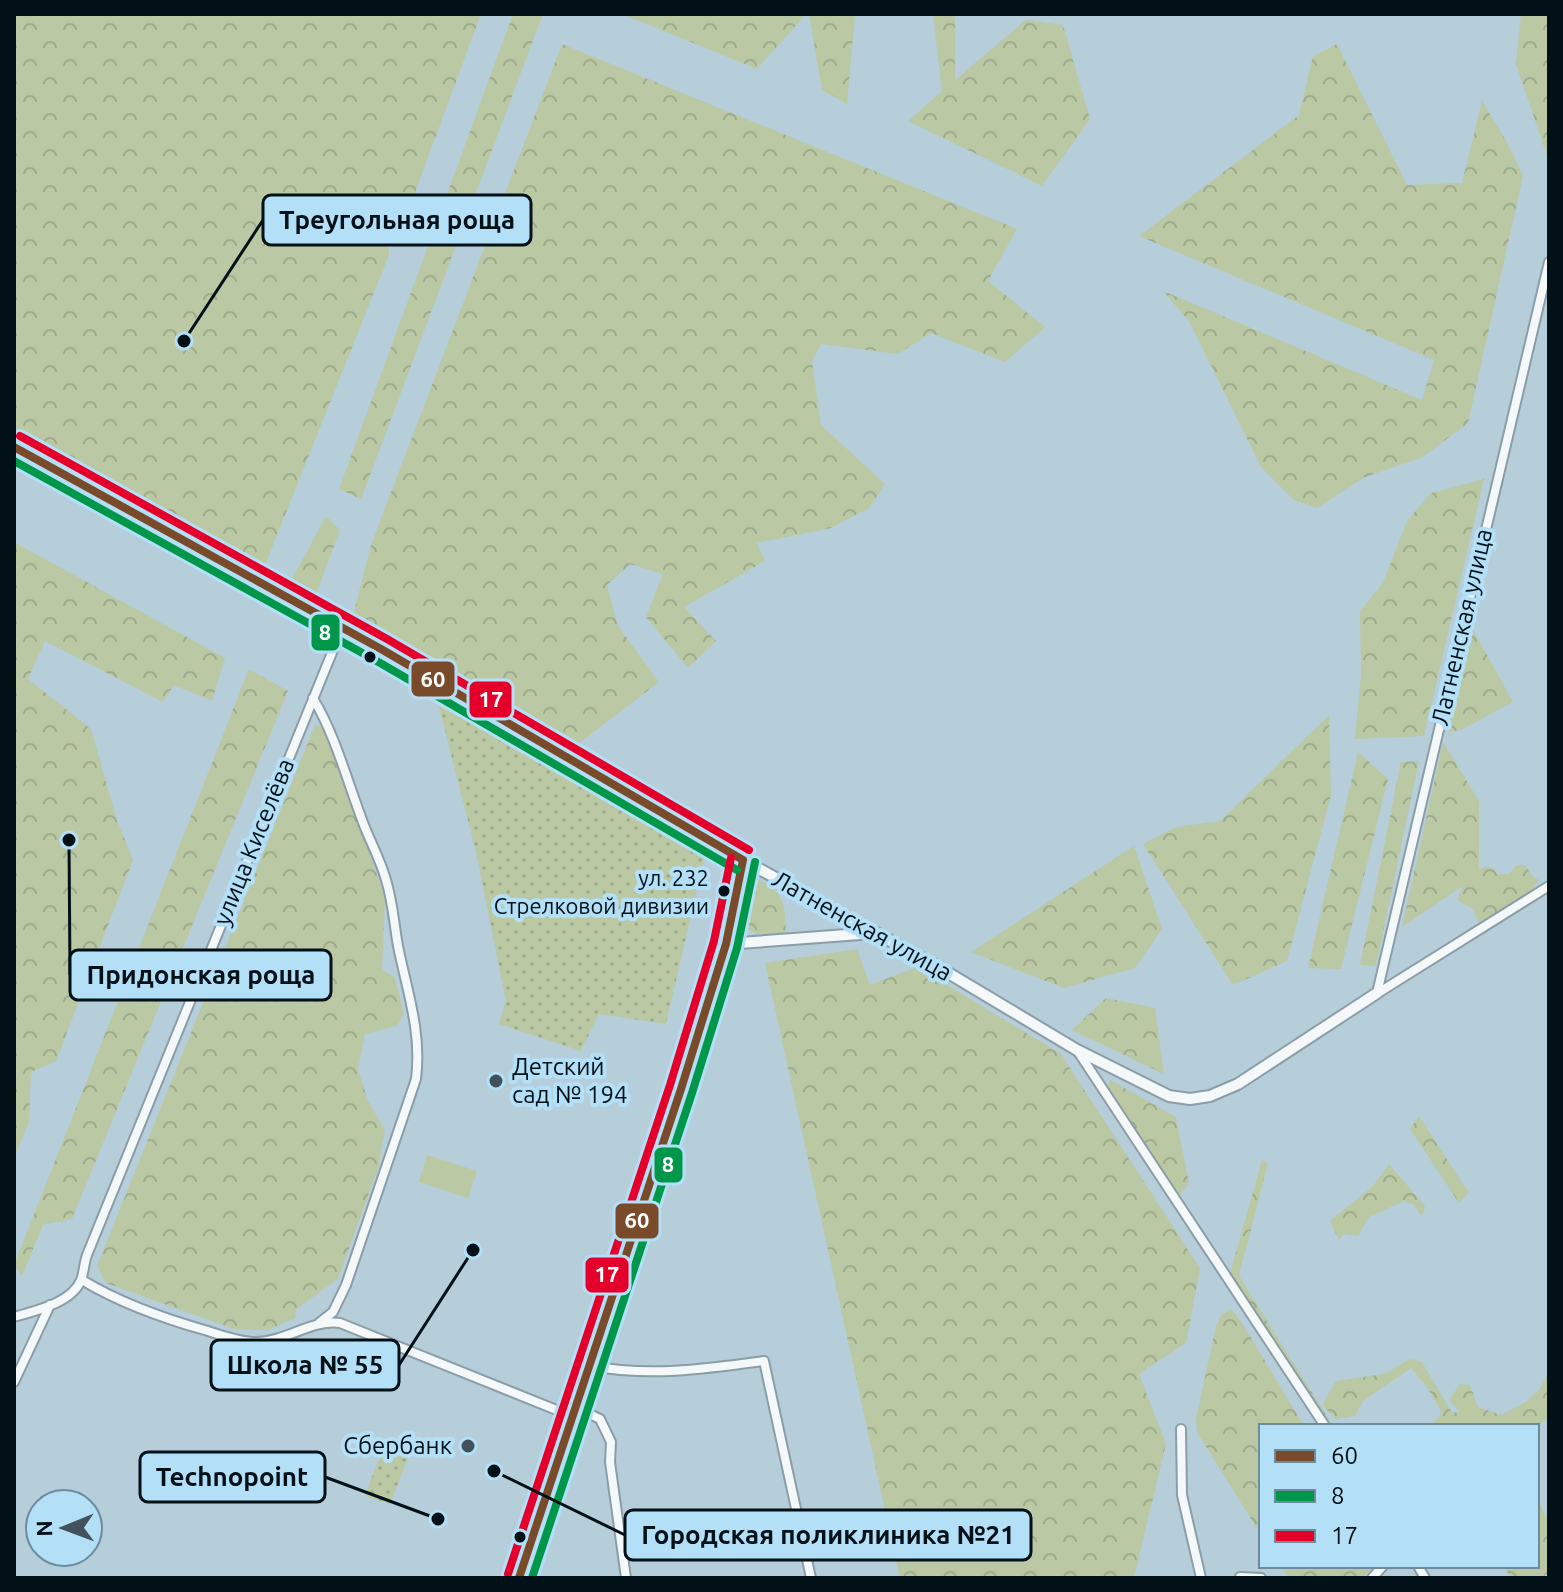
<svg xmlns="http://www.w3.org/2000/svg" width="1563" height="1592" font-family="Ubuntu,sans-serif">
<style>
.forest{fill:url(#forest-crowns)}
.park{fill:url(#park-dots)}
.pitch{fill:#bac8a4}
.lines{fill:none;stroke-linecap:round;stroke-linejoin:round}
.minor-casing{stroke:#8b9da7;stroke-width:12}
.tertiary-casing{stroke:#8b9da7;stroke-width:14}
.minor{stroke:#f4f8f9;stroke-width:8}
.tertiary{stroke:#f4f8f9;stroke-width:10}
.bus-1-casing{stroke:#b3dff7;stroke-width:14}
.bus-2-casing{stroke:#b3dff7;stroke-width:14}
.bus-3-casing{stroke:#b3dff7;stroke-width:14}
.bus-1{stroke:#7a4b2a;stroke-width:8}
.bus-2{stroke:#00974b;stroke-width:8}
.bus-3{stroke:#e4002b;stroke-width:8}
.bus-dot{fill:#021018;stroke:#b3dff7;stroke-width:3}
.poi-dot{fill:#41525c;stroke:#b3dff7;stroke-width:3}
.labels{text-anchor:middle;stroke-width:8;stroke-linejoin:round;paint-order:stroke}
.bus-label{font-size:22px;fill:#021018;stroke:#b3dff7;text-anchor:end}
.street-label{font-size:24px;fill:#021018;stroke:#b3dff7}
.poi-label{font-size:24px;fill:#021018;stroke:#b3dff7;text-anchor:start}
.leader{fill:none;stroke:#021018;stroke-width:3}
.callout-dot{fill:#021018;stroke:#b3dff7;stroke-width:3}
.callout{fill:#b3dff7;stroke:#021018;stroke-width:3}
.callout-label{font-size:26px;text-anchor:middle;font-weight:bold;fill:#021018}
.line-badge{stroke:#b3dff7;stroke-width:3}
.badge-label{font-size:22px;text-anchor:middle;font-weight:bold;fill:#fff}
</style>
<defs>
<pattern id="forest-crowns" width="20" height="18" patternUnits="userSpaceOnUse" patternTransform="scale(2)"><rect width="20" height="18" fill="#bac8a4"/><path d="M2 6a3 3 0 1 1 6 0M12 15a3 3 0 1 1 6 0" fill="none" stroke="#9eab8c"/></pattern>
<pattern id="park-dots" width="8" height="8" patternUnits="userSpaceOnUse" patternTransform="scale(2)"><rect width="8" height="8" fill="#bac8a4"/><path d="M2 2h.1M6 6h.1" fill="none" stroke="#9eab8c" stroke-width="1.8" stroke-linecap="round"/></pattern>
</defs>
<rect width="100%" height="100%" fill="#b6cdda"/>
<path class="forest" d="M14,14H481L407,214L388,231L389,255L263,570L14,427Z
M513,14H543L361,499L339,489Z
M622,14H806L757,69Z
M809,14H855L847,104L822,90Z
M933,14H955V80L1026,20L1063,25L1090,119L1042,186L908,121L942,91Z
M1521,14H1542L1549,18V162L1516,64Z
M562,44L1017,229L988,281L1045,327L1005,362L931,333L898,354L821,344L812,361L821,425L885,484L869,508L831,528L757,543L765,561L684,607L716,641L688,668L646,617L663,574L630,564L607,585L618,626L659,682L574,747L399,641L352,620L371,545Z
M1337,44L1407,185L1462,183L1482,101L1508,144L1523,176L1468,423L1423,457L1365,477L1317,508L1294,500L1261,467L1189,321L1163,291L1422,400L1434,360L1139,236L1299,115L1313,56Z
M1484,479L1424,736L1355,739L1361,674L1360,611L1383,583L1407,521L1431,493Z
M326,516L340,530L316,594L291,581Z
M14,542L225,658L212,701L174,685L163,702L45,641L28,679L91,729L117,820L133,860L56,1061L31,1072L29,1121L14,1159Z
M1471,626L1513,702L1461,730L1448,732Z
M249,669L288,691L72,1219L43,1225L22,1276L14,1265Z
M1329,715L1331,795L1287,961L1233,985L1143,844L1176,827L1220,821Z
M315,725L325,727L385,898L382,969L395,978L404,1014L397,1026L365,1034L358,1069L368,1101L385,1130L378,1168L338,1279L296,1309L295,1318L268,1330L234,1329L106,1283L97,1266Z
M1443,742L1479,801V870L1485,867L1493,868L1497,874H1509L1517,865H1525L1533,877L1539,880L1532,891L1480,925L1473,909L1457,900L1463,886L1402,927Z
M1358,752L1388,779L1341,969L1308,968Z
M1419,761L1376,966L1360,965L1401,762Z
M1134,846L1162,929L1135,968L1064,988L971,952Z
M759,880C786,892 785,907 786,934H758L741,926L752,885Z
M857,949L870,985L917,967L1061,1054L1200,1268L1186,1343L1139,1374L1166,1444L1134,1578H900L765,963Z
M1106,998L1155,1008L1164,1074L1072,1030Z
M1110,1080L1176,1117L1189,1183L1179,1196L1106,1091Z
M1419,1116L1469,1193L1459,1203L1410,1129Z
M1262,1160L1268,1163L1239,1276L1333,1426H1327L1229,1277Z
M1389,1164L1425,1206L1423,1215L1420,1214L1414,1205L1404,1201L1369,1217L1358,1236L1344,1234L1339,1240L1330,1221L1373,1186Z
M1231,1309L1242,1323L1304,1426H1261V1535L1197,1432L1196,1418L1216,1327L1221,1315Z
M1410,1359L1422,1362L1452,1413L1460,1412L1449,1400L1460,1384L1470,1385L1478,1407L1501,1415L1526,1402L1540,1389L1549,1371V1418L1537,1426H1431L1442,1413L1427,1387L1411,1368L1363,1401L1355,1416L1336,1419L1324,1407V1401L1336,1381L1384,1374Z
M1537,1498L1549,1522V1572L1542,1578H1511L1503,1566H1537Z
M1281,1566H1375L1361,1578H1288Z"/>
<path class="park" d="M438,703L705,855L666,1024L599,1014L581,1051L499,1024L506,1001L476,852Z
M386,1440L413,1446L390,1504L365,1496Z"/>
<path class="pitch" d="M427,1155L477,1171L468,1198L419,1182Z"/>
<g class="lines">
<g class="minor-casing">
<path id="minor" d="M313,698C335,735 346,777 361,817C368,838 380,858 386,880C393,902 394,924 398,946C407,991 422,1032 416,1079L346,1285L333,1312L319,1323
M1377,993L1549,262
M1378,993L1549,886
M1077,1050L1325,1426
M82,1280C120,1303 165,1319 208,1331C224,1336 240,1342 256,1342C286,1342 311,1319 340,1323L574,1417
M14,1317C35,1311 72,1303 81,1280C84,1273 84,1263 87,1255L342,628
M591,1366C650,1377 705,1369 764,1361L811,1578
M14,1382L50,1305
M577,1408L600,1419L611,1442L610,1462L626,1578
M1181,1429L1182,1495L1201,1578
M1418,1566L1425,1578
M1240,1577L1261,1578
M1372,1578L1383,1566"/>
</g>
<g class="tertiary-casing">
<path id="tertiary" d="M14,447L223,560L576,760L743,860L940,968L1077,1050L1169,1096L1190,1099L1210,1096L1238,1084L1377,993
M726,944L874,933
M519,1578L681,1089L726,944L743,860"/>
</g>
<use href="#minor" class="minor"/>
<use href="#tertiary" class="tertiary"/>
<g class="bus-1-casing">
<path id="bus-1" d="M14,447L381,649L743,860
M519,1578L681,1089L726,944L743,860"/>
</g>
<g class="bus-2-casing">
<path id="bus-2" d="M14,461L375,660L737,870
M532,1578L692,1093L737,948L755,862"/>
</g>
<g class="bus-3-casing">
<path id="bus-3" d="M20,436L387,639L749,850
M508,1574L670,1085L714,941L731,858"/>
</g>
<use href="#bus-1" class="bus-1"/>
<use href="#bus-2" class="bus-2"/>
<use href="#bus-3" class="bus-3"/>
</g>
<g class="bus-dot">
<circle cx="370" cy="657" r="7"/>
<circle cx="724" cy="891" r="7"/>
<circle cx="520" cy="1537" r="7"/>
</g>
<g class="poi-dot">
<circle cx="496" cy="1081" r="8"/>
<circle cx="468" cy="1446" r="8"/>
</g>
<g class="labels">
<g class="bus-label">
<text x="709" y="886">ул. 232<tspan x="709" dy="28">Стрелковой дивизии</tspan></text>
</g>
<g class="street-label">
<text transform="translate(1462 627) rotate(-77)" y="8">Латненская улица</text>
<text transform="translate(254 842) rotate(-68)" y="8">улица Киселёва</text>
<text transform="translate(862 926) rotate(29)" y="8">Латненская улица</text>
</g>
<g class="poi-label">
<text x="512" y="1075">Детский<tspan x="512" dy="28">сад № 194</tspan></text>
<text x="452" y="1454" text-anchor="end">Сбербанк</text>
</g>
</g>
<path class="leader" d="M184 341L263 220M69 840L70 975M473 1250L399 1365M438 1519L325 1477M494 1471L625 1535"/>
<g class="callout-dot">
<circle cx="184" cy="341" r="8"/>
<circle cx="69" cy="840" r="8"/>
<circle cx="473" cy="1250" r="8"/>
<circle cx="438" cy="1519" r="8"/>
<circle cx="494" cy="1471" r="8"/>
</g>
<g class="callout">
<rect x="263" y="195" width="268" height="50" rx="8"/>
<rect x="70" y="950" width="261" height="50" rx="8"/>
<rect x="211" y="1340" width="188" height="50" rx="8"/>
<rect x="140" y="1452" width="185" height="50" rx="8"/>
<rect x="625" y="1510" width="406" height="50" rx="8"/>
</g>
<g class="callout-label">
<text x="397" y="229">Треугольная роща</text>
<text x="201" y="984">Придонская роща</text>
<text x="305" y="1374">Школа № 55</text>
<text x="232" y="1486">Technopoint</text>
<text x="828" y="1544">Городская поликлиника №21</text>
</g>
<g class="line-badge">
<rect x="310" y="613" width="31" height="39" rx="8" fill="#00974b"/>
<rect x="410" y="660" width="46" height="38" rx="8" fill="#7a4b2a"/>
<rect x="468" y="680" width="45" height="39" rx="8" fill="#e4002b"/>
<rect x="653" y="1146" width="31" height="38" rx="8" fill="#00974b"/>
<rect x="614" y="1202" width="46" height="38" rx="8" fill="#7a4b2a"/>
<rect x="584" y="1256" width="46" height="38" rx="8" fill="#e4002b"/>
</g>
<g class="badge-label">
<text x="325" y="640">8</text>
<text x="433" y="687">60</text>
<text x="491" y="707">17</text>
<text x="668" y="1172">8</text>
<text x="637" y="1228">60</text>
<text x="607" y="1282">17</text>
</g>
<rect width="1563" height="1592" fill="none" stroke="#021018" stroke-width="32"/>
<rect x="1259" y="1424" width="280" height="144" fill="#b3dff7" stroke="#6c8c9e" stroke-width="2"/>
<rect x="1275" y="1450" width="40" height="12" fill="#7a4b2a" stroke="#6c8c9e" stroke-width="2"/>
<text x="1331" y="1464" font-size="24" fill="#021018">60</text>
<rect x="1275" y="1490" width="40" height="12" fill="#00974b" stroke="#6c8c9e" stroke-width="2"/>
<text x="1331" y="1504" font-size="24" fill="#021018">8</text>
<rect x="1275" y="1530" width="40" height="12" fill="#e4002b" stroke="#6c8c9e" stroke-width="2"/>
<text x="1331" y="1544" font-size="24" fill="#021018">17</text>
<g transform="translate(64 1528) rotate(269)"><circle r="38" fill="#b3dff7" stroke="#6c8c9e" stroke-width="2"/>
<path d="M0-6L14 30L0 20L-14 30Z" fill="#41525c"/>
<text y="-12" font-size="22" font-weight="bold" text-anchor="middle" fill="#021018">N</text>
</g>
</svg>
